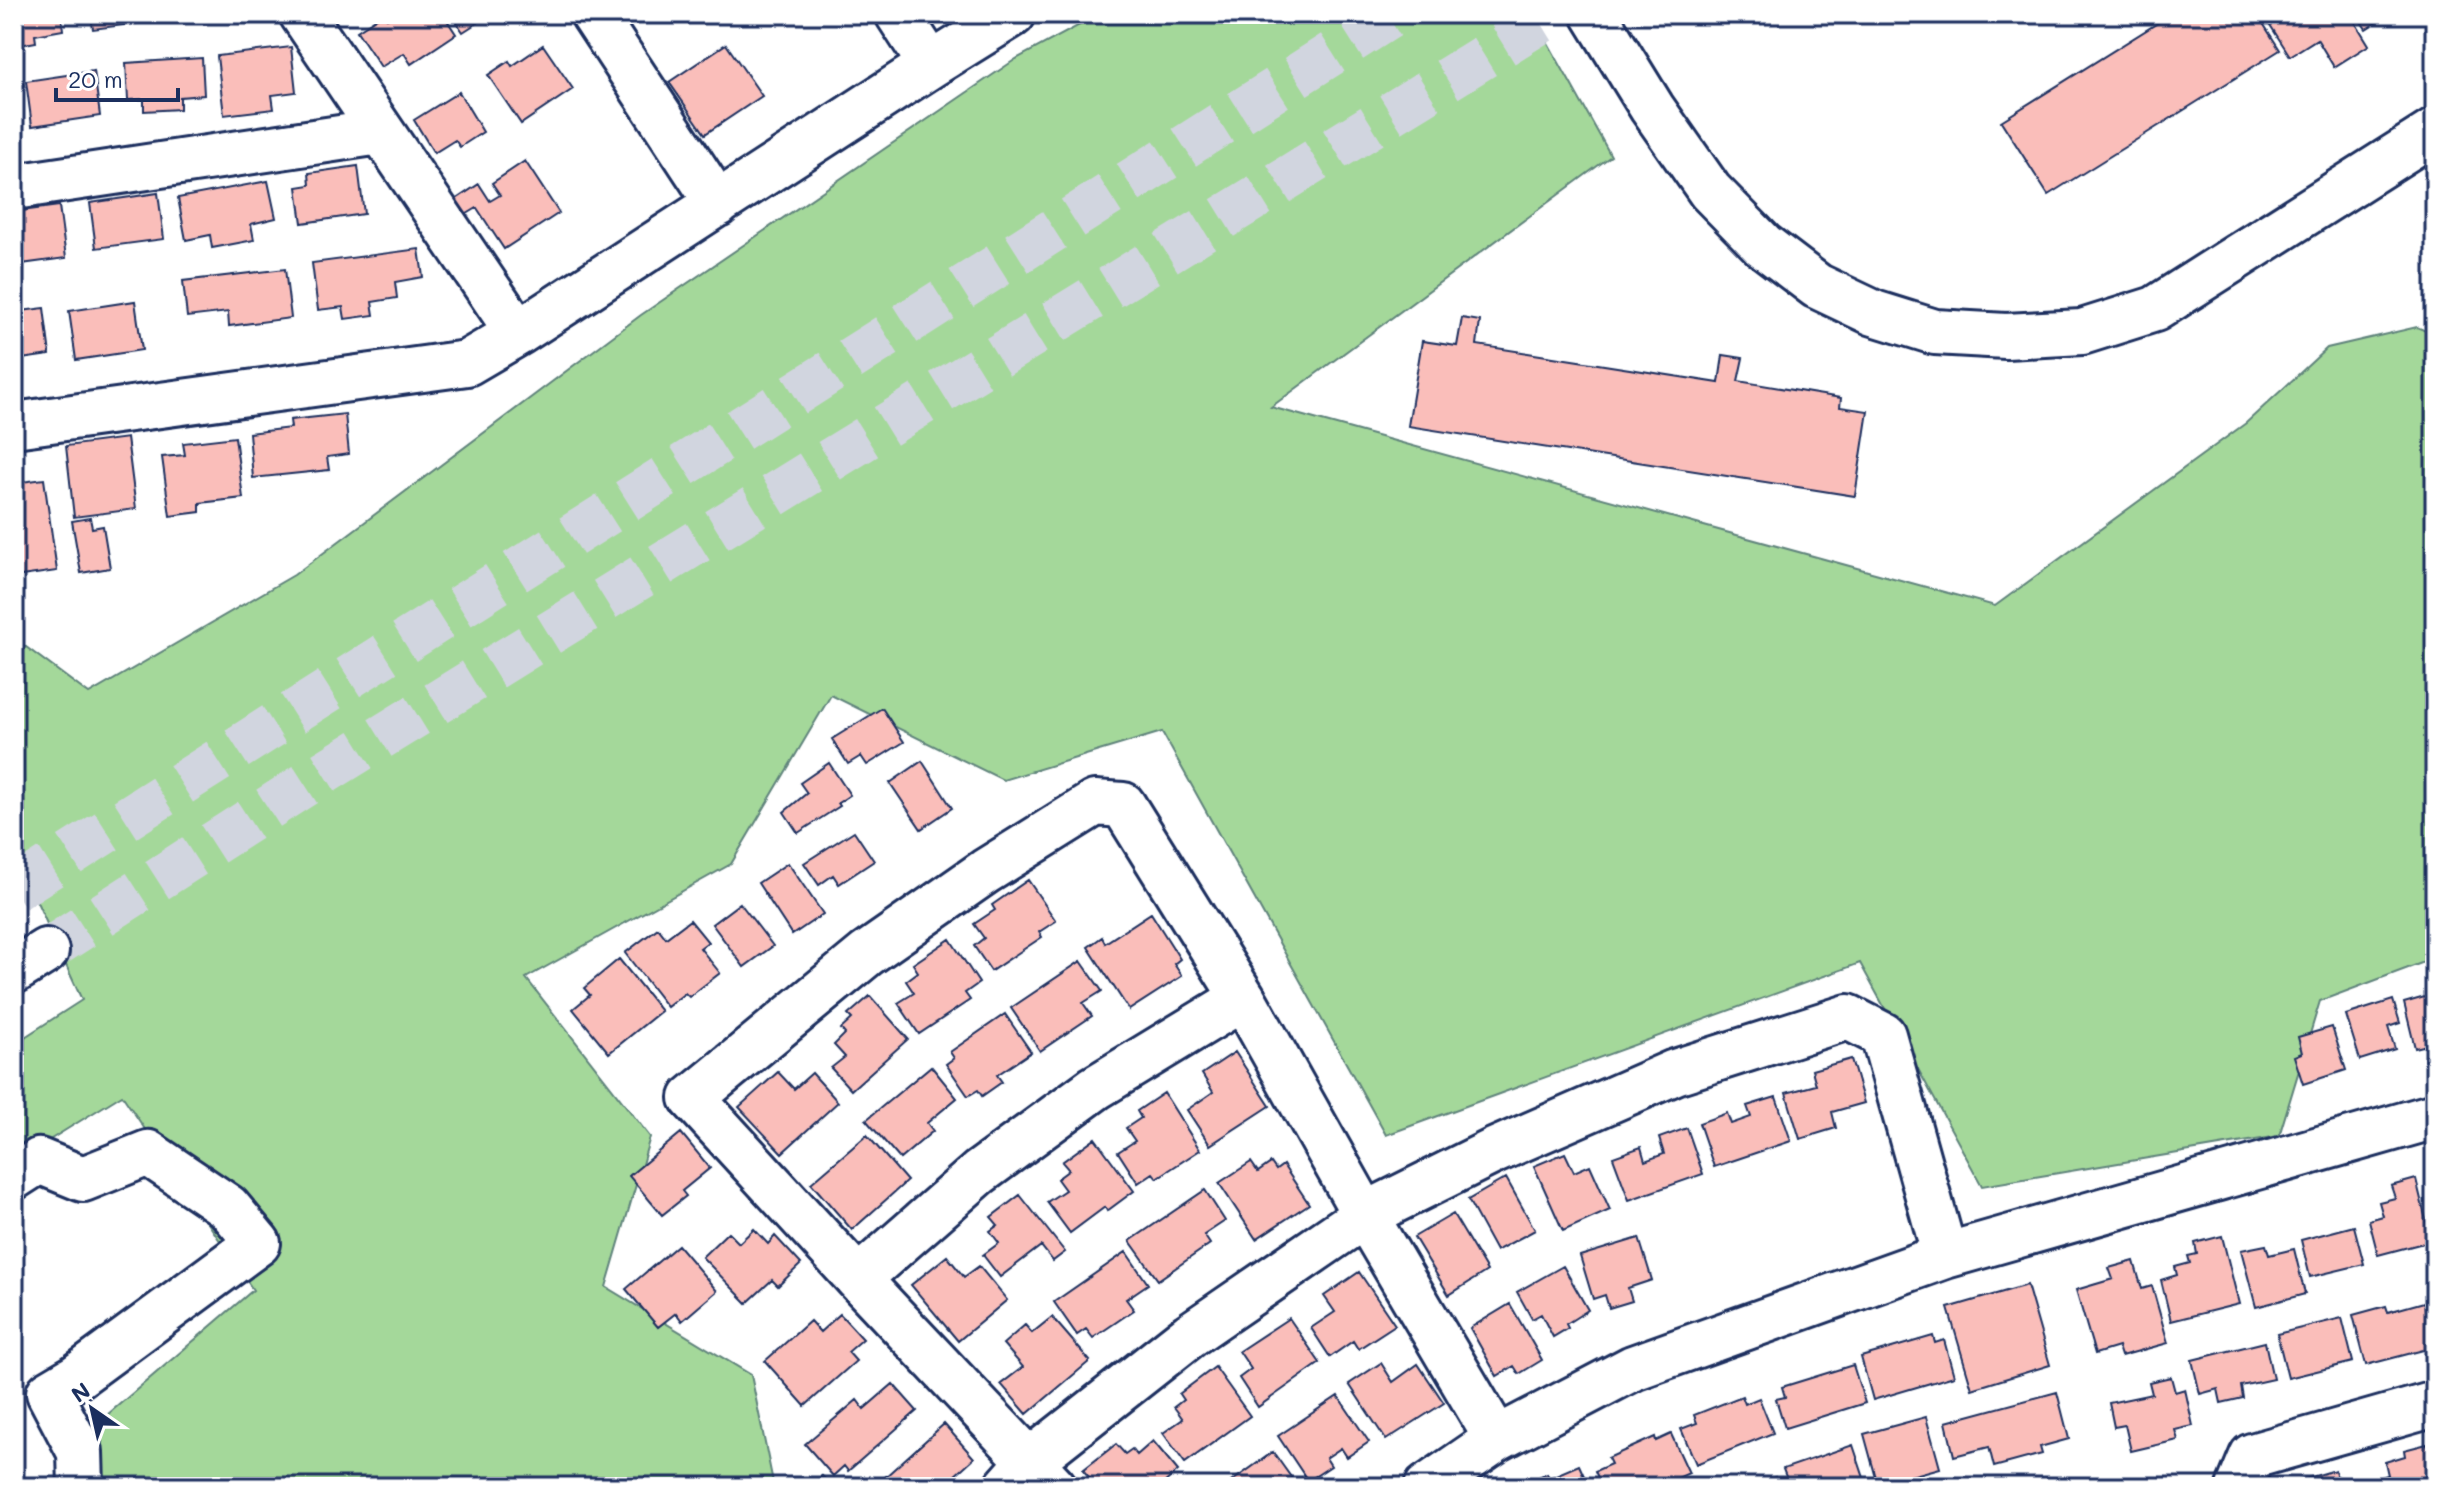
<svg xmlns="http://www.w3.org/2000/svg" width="2449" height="1501" font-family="Mali,sans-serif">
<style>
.green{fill:#a4d89a;stroke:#60847c;stroke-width:2}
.building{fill:#fabeba;stroke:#1b2f5e;stroke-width:2}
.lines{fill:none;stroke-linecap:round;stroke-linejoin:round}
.highway-tunnel{stroke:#d1d5df;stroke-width:44;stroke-dasharray:44 22;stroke-linecap:butt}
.minor-casing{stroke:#1b2f5e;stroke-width:50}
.highway-casing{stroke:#1b2f5e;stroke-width:50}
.minor{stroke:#fff;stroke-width:44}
.highway{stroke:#fff;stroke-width:44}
</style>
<rect width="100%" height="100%" fill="#fff"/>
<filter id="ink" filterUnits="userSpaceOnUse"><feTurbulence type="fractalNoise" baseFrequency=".0125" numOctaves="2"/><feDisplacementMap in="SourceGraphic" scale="16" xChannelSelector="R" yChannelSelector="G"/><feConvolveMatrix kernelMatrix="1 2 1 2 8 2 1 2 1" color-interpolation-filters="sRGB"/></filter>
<g filter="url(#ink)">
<path class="green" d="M1100,14H1532L1611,156L1271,407L1995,606L2246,423L2327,348L2417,327L2435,335V958L2320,1001L2279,1136L1982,1186L1860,963L1386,1135L1162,732L1003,780L831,695L731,864L526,978L650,1137L606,1287L751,1375L774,1487H95L100,1421L253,1290L122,1095L14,1162V1044L82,1000L14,852V638L89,694L294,575L641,315L1016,59Z"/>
<path class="building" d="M14,14H61L63,30L35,35L36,42L14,46Z
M82,14H162V20L93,29L91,18L83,19Z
M184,14H235V18L197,23L196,15L185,17Z
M383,14L387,18L394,14H443L456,34L411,64L404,53L381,67L357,31Z
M451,14H491L463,32Z
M2172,14H2257L2280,50L2048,195L2001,121Z
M2263,14H2350L2369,45L2334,67L2317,39L2290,56Z
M2356,14H2390L2366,29Z
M726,44L762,96L705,134L669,82Z
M543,45L573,89L521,124L488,75L509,61L512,66Z
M291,47L296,92L272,95L274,109L224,115L217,56Z
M202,58L204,95L180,97V109L144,111V99L128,100L126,63Z
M94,71L100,116L32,126L26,81Z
M459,92L483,132L460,147L455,140L434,153L414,120Z
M525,161L559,213L504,249L477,208L462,217L452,202L479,184L490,201L500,195L492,183Z
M358,166L364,214L302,223L297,187L310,185L309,173Z
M268,181L276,218L251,224L254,240L212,248L210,235L186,240L178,198Z
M158,193L164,239L96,248L90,203Z
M59,206L66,258L14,265V212Z
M419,249L423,277L395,282L397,298L372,302L374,315L345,319L343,307L318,310L312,263Z
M285,269L291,318L229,326L228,312L187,317L183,281Z
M135,301L142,350L76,360L69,311Z
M44,308L50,355L14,360V312Z
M1462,318L1480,321L1477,345L1719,383L1723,355L1743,358L1738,381L1841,398L1840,407L1868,411L1855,496L1408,426L1422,341L1457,346Z
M345,414L349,454L327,457L329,470L253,478L249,433L291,428L290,420Z
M235,437L243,498L200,503V512L170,516L162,457L185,455L183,443Z
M127,438L136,509L74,517L66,446Z
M44,479L57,571L14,577V483Z
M90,518L92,528L103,526L110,568L81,573L72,521Z
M882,708L904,742L867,765L861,756L848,764L832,739Z
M922,761L952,808L921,829L890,783Z
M829,763L850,795L838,803L840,806L798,833L784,812L807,793L800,783Z
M854,831L874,861L839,884L833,875L819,885L804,863Z
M788,863L823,914L792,935L758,883Z
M1028,880L1056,921L1039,932L1042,937L991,971L974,946L984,938L974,924L995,910L992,905Z
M740,903L773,946L744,967L712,924Z
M1151,913L1180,959L1174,964L1182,976L1129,1010L1088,947L1102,937L1105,943Z
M690,920L708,942L700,948L720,973L689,997L685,993L667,1007L625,953L658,928L666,938Z
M950,939L979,983L965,993L970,1000L919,1034L898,1003L914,993L906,981L918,972L913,964Z
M619,959L661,1011L609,1053L573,1009L590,995L584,988Z
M1081,961L1102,991L1083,1003L1092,1016L1040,1051L1011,1008Z
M2435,994V1043L2415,1048L2404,1003Z
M870,996L908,1039L851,1090L831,1068L845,1057L834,1045L845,1034L841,1029L852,1019L848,1015Z
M2393,1000L2400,1023L2388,1027L2395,1049L2360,1060L2346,1015Z
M1005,1014L1031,1052L997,1075L1002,1082L982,1096L978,1090L968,1096L946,1064L954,1058L950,1052Z
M2332,1027L2346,1070L2303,1084L2294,1056L2302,1053L2298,1037Z
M1235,1052L1270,1106L1210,1145L1187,1110L1213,1092L1202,1074Z
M1851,1059L1864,1103L1832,1112L1836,1128L1800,1139L1786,1093L1816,1085L1812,1070Z
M931,1066L957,1098L927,1123L933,1131L900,1159L866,1120Z
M778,1072L794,1089L812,1073L838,1102L782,1153L739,1107Z
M1164,1093L1200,1150L1157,1178L1153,1173L1138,1183L1118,1152L1135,1141L1126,1128L1141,1118L1137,1111Z
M1776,1097L1791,1141L1714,1167L1699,1123L1727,1113L1731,1124L1751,1117L1747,1106Z
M1687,1128L1703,1174L1629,1200L1613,1157L1641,1147L1645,1161L1664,1154L1659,1138Z
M681,1133L710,1168L682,1191L686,1196L662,1215L629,1176Z
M867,1135L907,1181L852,1230L811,1183Z
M1095,1138L1134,1191L1107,1211L1105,1207L1070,1233L1047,1202L1065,1190L1057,1179L1069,1170L1062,1162Z
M1565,1153L1574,1172L1590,1165L1610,1210L1563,1231L1534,1166Z
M1251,1162L1258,1172L1271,1163L1276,1170L1283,1165L1309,1204L1256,1239L1219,1183Z
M1506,1178L1535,1230L1496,1251L1468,1200Z
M2416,1179L2431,1241L2378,1255L2369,1220L2383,1216L2379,1202L2395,1198L2391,1186Z
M1205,1190L1225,1221L1204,1235L1210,1244L1158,1280L1130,1241Z
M1020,1195L1065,1252L1053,1261L1041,1246L1000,1277L983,1255L999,1243L990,1231L998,1225L991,1217Z
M1453,1214L1487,1271L1449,1295L1414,1237Z
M2354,1226L2364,1264L2310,1277L2301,1240Z
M754,1229L768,1244L775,1236L801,1264L778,1286L772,1280L747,1303L702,1257L728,1232L739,1243Z
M2222,1236L2239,1304L2171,1321L2161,1280L2177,1275L2175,1267L2190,1263L2188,1256L2197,1254L2195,1243Z
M1639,1238L1652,1280L1628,1288L1632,1301L1609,1308L1605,1295L1593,1299L1580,1256Z
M678,1245L717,1291L682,1321L676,1313L658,1327L626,1289Z
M2266,1245L2269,1255L2294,1249L2305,1294L2256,1307L2241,1250Z
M1126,1252L1148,1284L1126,1299L1134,1310L1093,1338L1086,1329L1077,1335L1054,1302Z
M947,1256L964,1277L979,1266L1007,1300L958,1341L911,1285Z
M2134,1261L2142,1289L2152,1286L2168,1343L2121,1356L2118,1347L2095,1354L2076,1290L2113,1279L2109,1268Z
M1563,1266L1588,1310L1566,1324L1568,1328L1553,1337L1541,1314L1532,1319L1517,1292Z
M1359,1272L1395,1325L1358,1349L1353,1341L1330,1357L1311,1328L1335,1312L1324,1296Z
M2027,1285L2050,1365L1972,1389L1948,1308Z
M2424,1302L2435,1347L2366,1365L2353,1315L2386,1306L2388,1312Z
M1510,1304L1542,1360L1519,1374L1514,1366L1497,1376L1470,1328Z
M840,1314L863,1339L848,1352L856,1361L805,1406L765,1361L810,1321L820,1332Z
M1052,1317L1090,1361L1027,1414L1001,1384L1023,1367L1003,1344L1025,1325L1032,1333Z
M1289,1318L1320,1363L1258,1407L1239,1378L1251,1369L1239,1351Z
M2342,1318L2353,1362L2288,1378L2277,1334Z
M1933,1336L1935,1343L1944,1340L1954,1376L1873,1400L1861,1357Z
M2265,1342L2273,1379L2241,1386L2243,1398L2221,1403L2218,1389L2200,1394L2192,1360Z
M1381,1363L1393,1382L1418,1364L1444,1403L1386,1440L1349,1384Z
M1853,1365L1865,1403L1785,1428L1776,1399L1785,1397L1782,1387Z
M1215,1367L1250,1416L1185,1463L1163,1433L1183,1419L1174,1407L1183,1400L1179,1394Z
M2171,1377L2175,1392L2185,1389L2193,1426L2175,1430L2178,1440L2131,1451L2125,1425L2114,1427L2109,1403L2152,1394L2149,1382Z
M893,1384L917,1411L848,1471L844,1466L833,1476L805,1444L857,1400L864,1409Z
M2057,1392L2069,1439L2040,1447L2042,1454L1994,1467L1989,1447L1954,1456L1946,1422Z
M1338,1396L1369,1442L1347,1457L1341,1448L1326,1458L1331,1466L1308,1481L1278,1436Z
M1742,1396L1745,1404L1759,1398L1773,1433L1696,1464L1681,1429L1697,1423L1694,1415Z
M1926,1417L1940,1468L1878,1485L1864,1434Z
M944,1424L974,1458L953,1477L961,1485L959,1487H874Z
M1671,1434L1689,1473L1658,1487H1602L1595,1471L1611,1464L1608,1458L1655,1437L1656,1441Z
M1153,1441L1178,1471L1163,1484L1166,1487H1097L1083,1470L1116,1444L1125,1454L1132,1449L1137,1455Z
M2427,1444L2435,1475V1487H2374L2372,1479L2388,1475L2385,1462L2405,1456L2404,1450Z
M1853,1445L1867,1487H1790L1783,1469Z
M1273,1452L1298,1487H1224Z
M1579,1465L1589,1487H1517L1547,1473L1549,1478Z
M2335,1470L2339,1487H2289L2288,1484Z
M822,1476L834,1487H812Z
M1775,1477L1779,1487H1747Z"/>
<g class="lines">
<path class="highway-tunnel" d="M14,890L1394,14
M46,951L320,775L1553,14"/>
<g class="minor-casing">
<path id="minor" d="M302,14L518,333
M593,14L718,204
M898,14L931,65
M1594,14L1652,108L1710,191L1763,245L1817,286L1874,313L1935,332L2006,336L2082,332L2155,309L2435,131
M14,187L380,132
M14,425L467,363L518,333L931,65L1013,14
M14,1177L39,1161L83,1179L148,1153L228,1207L258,1243L76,1377L49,1393L80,1452L81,1487
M858,1279L979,1173L1095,1088L1243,998
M1007,1487L1030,1461L1190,1335L1365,1215L1494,1151L1675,1072L1848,1017L1883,1035L1945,1256
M1054,1487L858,1279L692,1098L867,954L986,871L1095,803L1123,805L1243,998L1365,1215L1497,1439
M1427,1487L1497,1439L1633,1368L1945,1256L2435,1116
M2239,1487L2252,1456L2435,1404"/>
</g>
<g class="highway-casing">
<path id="highway" d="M14,971L46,951"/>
</g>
<use href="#minor" class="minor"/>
<use href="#highway" class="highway"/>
</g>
</g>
<rect width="2449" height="1501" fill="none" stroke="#fff" stroke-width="48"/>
<rect x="24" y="24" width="2401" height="1453" fill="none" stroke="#1b2f5e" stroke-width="3" filter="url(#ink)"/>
<g transform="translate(92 1409) rotate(326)" stroke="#ffffff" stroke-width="6" paint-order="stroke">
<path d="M0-6L14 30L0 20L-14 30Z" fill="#1b2f5e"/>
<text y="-12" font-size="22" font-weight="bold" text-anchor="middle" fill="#1b2f5e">N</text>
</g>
<path d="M56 88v12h122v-12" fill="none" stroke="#1b2f5e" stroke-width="4"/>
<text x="68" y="88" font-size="24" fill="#1b2f5e" stroke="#ffffff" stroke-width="6" paint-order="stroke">20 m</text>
</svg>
